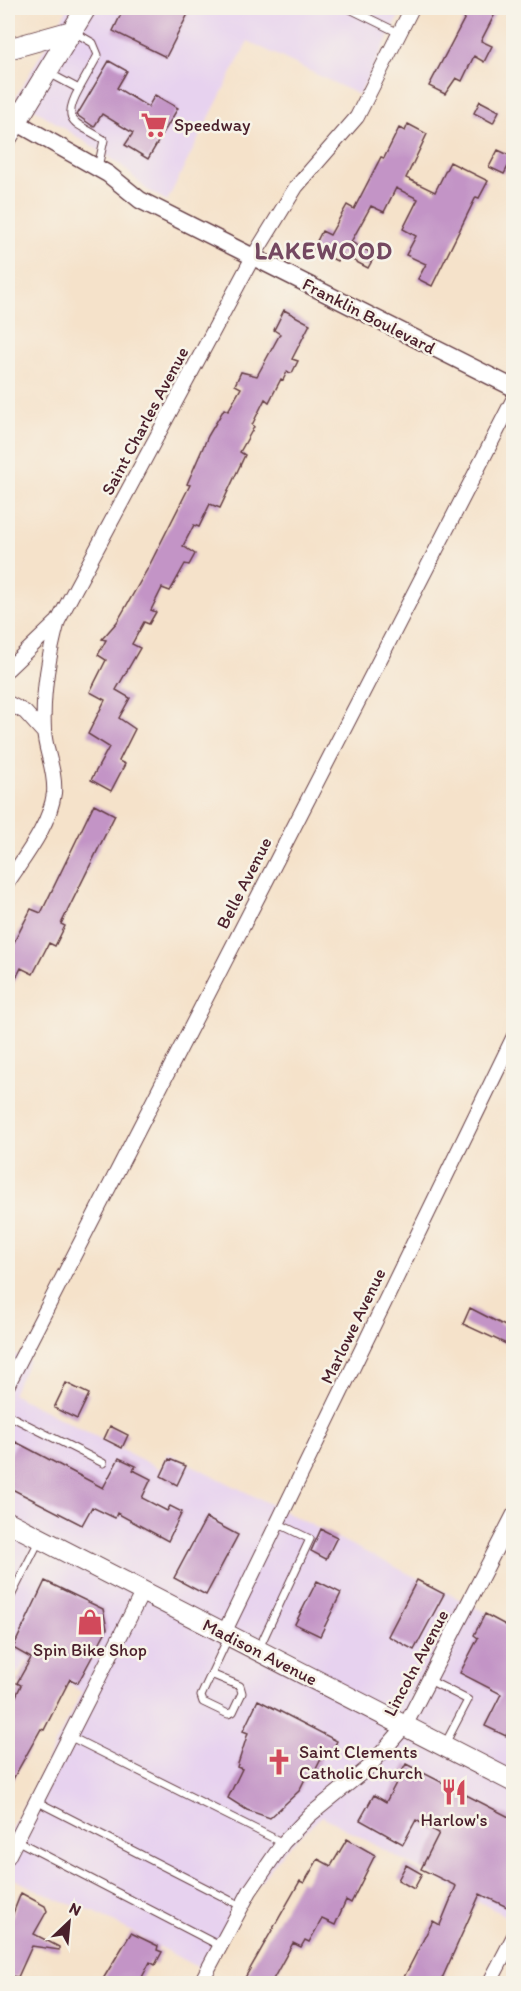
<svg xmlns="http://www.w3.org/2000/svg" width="521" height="1991" font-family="Itim,sans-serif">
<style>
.built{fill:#e7d2ef}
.building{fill:#c394c6}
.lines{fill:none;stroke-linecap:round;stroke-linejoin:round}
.service-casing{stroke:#643c43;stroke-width:9}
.minor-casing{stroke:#643c43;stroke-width:16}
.tertiary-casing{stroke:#643c43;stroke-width:19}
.secondary-casing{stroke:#643c43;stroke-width:22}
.service{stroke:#fff;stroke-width:7}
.minor{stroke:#fff;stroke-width:14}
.tertiary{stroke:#fff;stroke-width:16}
.secondary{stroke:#fff;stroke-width:20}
.labels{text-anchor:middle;stroke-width:5;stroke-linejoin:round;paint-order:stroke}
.poi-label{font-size:18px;fill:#4a1f2b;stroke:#f7f3e8;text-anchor:start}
.street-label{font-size:18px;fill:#4a1f2b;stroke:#f7f3e8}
.district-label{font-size:24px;font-weight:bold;letter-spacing:1.5px;fill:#744861;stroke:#f7f3e8}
</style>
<rect width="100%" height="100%" fill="#f7f3e8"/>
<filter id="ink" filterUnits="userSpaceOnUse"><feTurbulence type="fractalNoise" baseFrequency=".0167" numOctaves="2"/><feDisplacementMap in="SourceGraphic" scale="12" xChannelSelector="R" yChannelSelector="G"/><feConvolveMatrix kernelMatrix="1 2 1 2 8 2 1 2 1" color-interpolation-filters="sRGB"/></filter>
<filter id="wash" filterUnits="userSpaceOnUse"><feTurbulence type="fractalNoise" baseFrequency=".008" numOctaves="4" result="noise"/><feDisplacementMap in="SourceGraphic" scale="24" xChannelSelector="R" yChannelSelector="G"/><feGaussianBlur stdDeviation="1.35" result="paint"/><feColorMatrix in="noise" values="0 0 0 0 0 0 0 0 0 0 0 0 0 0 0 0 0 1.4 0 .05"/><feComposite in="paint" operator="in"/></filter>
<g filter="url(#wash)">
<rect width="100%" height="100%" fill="#f5e2ca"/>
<path class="built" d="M68,8H403L359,95L248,41L167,201L146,189L121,165L16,97Z
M8,1351L29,1361L12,1394L160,1469L168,1453L513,1626V1920L322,1816L285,1850L241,1906L206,1972L95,1912L60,1901L8,1876V1837L82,1692L25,1660L19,1673L8,1668Z"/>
<g id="blocks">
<path class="building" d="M124,8H191L166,57L113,31Z
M470,8H498L481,41L492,46L484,62L474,56L462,81L456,78L445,94L429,86Z
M109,61L127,71L117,88L148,107L155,95L178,108L148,159L125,145L133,133L102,114L94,127L77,115Z
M480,101L499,111L493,123L474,113Z
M408,124L427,134L406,178L435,192L450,162L488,181L479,198L476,197L432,286L418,279L426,264L406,255L416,236L403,229L418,199L396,188L384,212L371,206L351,242L375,255L368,268L341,254L337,261L313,249L322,231L330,235L347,205L354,209L381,157L384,158L399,128L405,131Z
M498,150L513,157L504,174L489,167Z
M284,310L310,324L292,359L298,361L292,373L287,372L283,380L281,379L269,402L265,399L252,425L254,427L240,452L245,455L220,508L210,504L199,527L194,525L183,546L195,554L189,565L185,564L170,591L162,588L151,610L156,612L149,624L144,622L132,644L140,648L116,690L130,698L119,718L135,729L119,761L125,764L111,791L91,780L109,747L88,734L105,700L90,692L106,660L98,655L106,640L102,639L117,622L148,568L190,485L187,484L208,436L224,409L228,411L241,388L235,385L241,372L257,376L280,334L274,330Z
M94,804L115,815L61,924L65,926L55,946L49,943L33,974L21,968L8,994V954L31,909L41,913Z
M470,1308L513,1330V1347L463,1324Z
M66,1383L89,1394L77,1419L54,1408Z
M110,1426L128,1435L122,1448L104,1439Z
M16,1442L103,1488L119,1458L136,1466L133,1470L151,1479L142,1498L167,1511L170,1506L182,1512L168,1541L117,1513L115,1518L92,1507L82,1525L8,1487V1459Z
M169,1459L186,1466L177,1485L161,1476Z
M206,1518L238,1535L206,1595L174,1578Z
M321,1529L337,1537L326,1559L311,1551Z
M417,1580L444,1594L414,1650L388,1636Z
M45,1581L103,1609L107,1629L78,1683L70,1679L44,1730L41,1729L8,1788V1714L21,1685L17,1683L31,1658L13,1648Z
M317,1581L341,1593L320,1636L295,1624Z
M485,1614L513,1629V1721L506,1736L485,1726L501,1694L460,1673L478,1638L474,1635Z
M258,1700L337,1741L332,1751L323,1755L311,1779L306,1777L299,1791L270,1818L247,1810L228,1798L242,1769L237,1767L248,1733L243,1731Z
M406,1764L513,1819V1894L507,1907L480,1894L440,1983H401L433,1921L440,1925L456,1886L421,1869L439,1833L416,1820L403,1844L360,1820L374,1795L386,1802Z
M347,1839L375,1855L351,1903L346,1900L335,1925L322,1919L309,1942L305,1940L301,1947L293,1943L271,1983H242L300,1881L304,1883L318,1859L331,1866Z
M406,1865L422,1874L414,1889L398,1880Z
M21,1893L45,1906L47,1911L34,1934L59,1947V1950L32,1946L18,1977L8,1976V1926Z
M131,1933L158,1946L157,1950L162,1952L155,1965L150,1962L139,1983H113L103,1979Z"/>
</g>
</g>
<g filter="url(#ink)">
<use href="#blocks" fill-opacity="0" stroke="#643c43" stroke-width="1.5"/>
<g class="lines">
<g class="service-casing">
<path id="service" d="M348,8L399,33
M49,73L79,89L98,55L93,43L74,32
M79,89C59,125 78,122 104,140L98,167
M8,1415L103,1463
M8,1602L39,1541
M259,1648L310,1539L277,1523
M211,1674L240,1686L242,1693L233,1712L228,1714L203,1702L201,1696L228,1638
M429,1680L468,1700L445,1744
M69,1736L283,1843
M36,1801L241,1906
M16,1840L220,1946"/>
</g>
<g class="minor-casing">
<path id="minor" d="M8,669L56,623
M8,703L25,712L44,733
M8,882C25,856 50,825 54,793C56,771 45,751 44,730C42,692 48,658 58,621L253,257L296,187L357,117L412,8
M8,1384L514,398
M224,1633L514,1036
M8,1857L143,1591
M200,1984L250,1891L283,1843L310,1815L369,1767L405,1726L514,1514
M489,1984L514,1936"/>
</g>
<g class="tertiary-casing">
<path id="tertiary" d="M16,122L108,174L140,200L514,388"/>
</g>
<g class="secondary-casing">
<path id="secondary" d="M8,49L72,31
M8,136L86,8
M8,1522L514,1782"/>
</g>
<use href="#service" class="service"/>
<use href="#minor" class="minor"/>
<use href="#tertiary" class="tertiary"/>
<use href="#secondary" class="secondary"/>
</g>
</g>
<defs>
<g id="supermarket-bare" transform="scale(2.07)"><path d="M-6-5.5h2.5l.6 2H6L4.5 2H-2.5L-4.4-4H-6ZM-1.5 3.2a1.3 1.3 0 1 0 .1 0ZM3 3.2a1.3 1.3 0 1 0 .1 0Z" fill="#d1495b" stroke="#f7f3e8" stroke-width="2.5" paint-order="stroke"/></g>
<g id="shop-bare" transform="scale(2.07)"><path d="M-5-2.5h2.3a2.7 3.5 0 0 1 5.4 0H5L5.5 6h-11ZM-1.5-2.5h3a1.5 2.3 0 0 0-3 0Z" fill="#d1495b" stroke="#f7f3e8" stroke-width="2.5" paint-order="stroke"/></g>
<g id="church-bare" transform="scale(2.07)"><path d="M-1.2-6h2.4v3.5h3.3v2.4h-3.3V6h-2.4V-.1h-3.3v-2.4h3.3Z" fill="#d1495b" stroke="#f7f3e8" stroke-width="2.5" paint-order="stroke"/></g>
<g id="restaurant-bare" transform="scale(2.07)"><path d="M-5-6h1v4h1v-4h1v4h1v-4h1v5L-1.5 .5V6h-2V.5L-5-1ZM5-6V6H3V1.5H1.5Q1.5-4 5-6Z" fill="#d1495b" stroke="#f7f3e8" stroke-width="2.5" paint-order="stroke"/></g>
</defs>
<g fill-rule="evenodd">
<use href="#supermarket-bare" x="154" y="125"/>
<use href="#shop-bare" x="90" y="1622"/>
<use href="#church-bare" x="279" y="1762"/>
<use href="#restaurant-bare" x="454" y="1792"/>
</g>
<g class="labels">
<g class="poi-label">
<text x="174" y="131">Speedway</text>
<text x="90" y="1656" text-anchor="middle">Spin Bike Shop</text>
<text x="299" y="1758">Saint Clements<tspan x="299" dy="21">Catholic Church</tspan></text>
<text x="454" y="1826" text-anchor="middle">Harlow's</text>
</g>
<g class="street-label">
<text transform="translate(369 316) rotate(27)" y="6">Franklin Boulevard</text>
<text transform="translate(145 421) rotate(-62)" y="6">Saint Charles Avenue</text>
<text transform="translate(244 883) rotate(-63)" y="6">Belle Avenue</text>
<text transform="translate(353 1326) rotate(-64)" y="6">Marlowe Avenue</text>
<text transform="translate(260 1652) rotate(27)" y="6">Madison Avenue</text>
<text transform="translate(416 1663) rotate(-62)" y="6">Lincoln Avenue</text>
</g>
<g class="district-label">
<text x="324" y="259">LAKEWOOD</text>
</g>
</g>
<rect width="521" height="1991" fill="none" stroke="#f7f3e8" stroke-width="30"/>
<g transform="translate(69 1922) rotate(26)" stroke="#f7f3e8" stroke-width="4.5" paint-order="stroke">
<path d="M0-4.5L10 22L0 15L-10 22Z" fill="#4a1f2b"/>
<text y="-9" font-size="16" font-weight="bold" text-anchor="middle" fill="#4a1f2b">N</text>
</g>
</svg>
